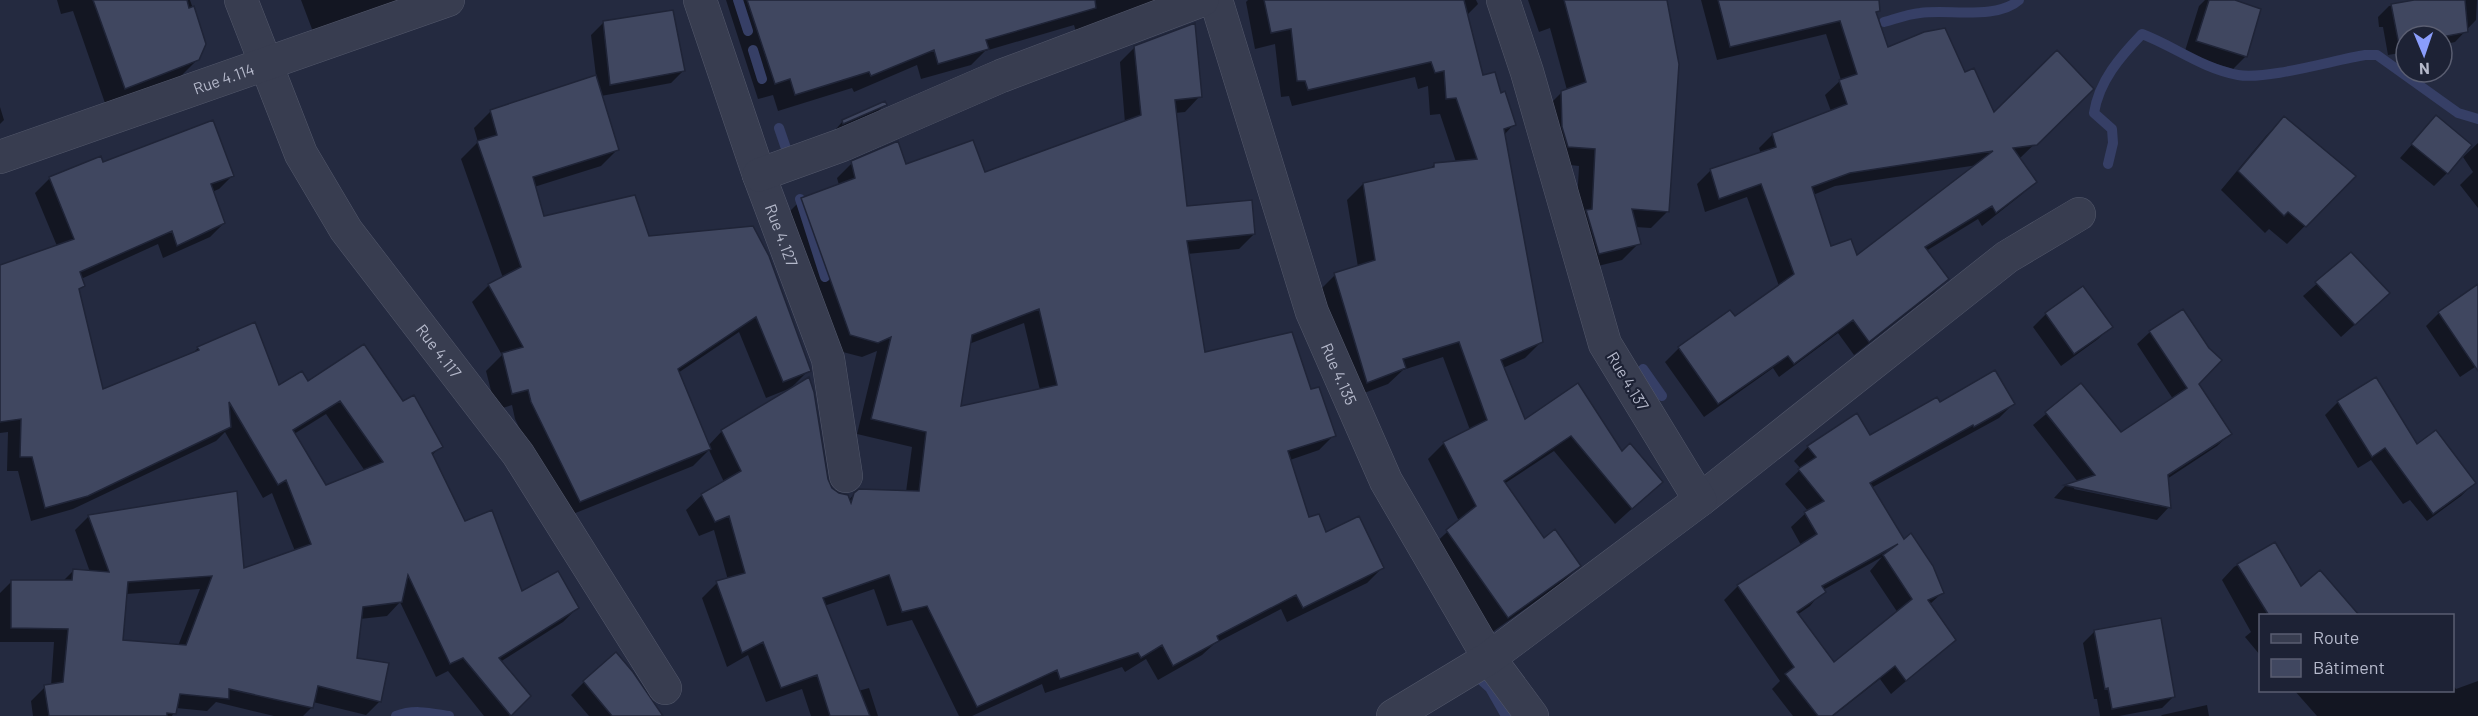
<svg xmlns="http://www.w3.org/2000/svg" width="2478" height="716" font-family="Barlow,sans-serif">
<style>
.shadow{fill:#0007;fill-rule:evenodd}
.lines{fill:none;stroke-linecap:round;stroke-linejoin:round}
.stream{stroke:#363f66;stroke-width:10}
.building{fill:#404760;stroke:#1f2437;stroke-width:1.5;fill-rule:evenodd}
.minor-casing{stroke:#53586b;stroke-width:34}
.minor{stroke:#383d50;stroke-width:33}
.labels{text-anchor:middle;stroke-width:4.5;stroke-linejoin:round;paint-order:stroke}
.street-label{font-size:16px;fill:#b5b9cb;stroke:#1d2235}
</style>
<rect width="100%" height="100%" fill="#242a40"/>
<path class="shadow" d="M57,0H190L205,44L198,59L179,78L106,106L73,11L61,14Z
M301,0H414L315,37Z
M726,0H1169L1077,35L1074,25L985,51L971,65L921,79L917,65L854,92L852,88L778,111L773,95L758,99Z
M1248,0H1476L1478,4L1467,15L1482,77L1500,94L1514,124L1504,135L1541,342L1525,358L1503,368L1524,421L1577,385L1622,453L1661,482L1615,524L1554,451L1504,484L1543,540L1579,566L1563,582L1491,633L1431,547L1459,521L1428,459L1444,443L1470,430L1443,357L1403,370L1388,384L1351,398L1319,291L1335,275L1358,267L1347,200L1363,184L1429,170L1435,164L1456,162L1440,114L1430,115L1428,86L1418,89L1415,77L1292,106L1289,96L1281,97L1275,44L1255,49L1246,2Z
M1528,0H1665L1668,211L1651,228L1635,227L1639,243L1622,260L1582,270L1576,222L1579,166L1552,163L1545,109L1562,92L1567,90L1550,28L1539,32Z
M1701,0H1871L1887,49L1965,74L1994,115L2092,89L2019,159L2035,182L2021,195L1982,226L1978,219L1926,251L1947,279L1933,293L1854,355L1838,333L1779,377L1773,368L1704,417L1665,362L1679,348L1734,318L1779,286L1747,197L1705,212L1697,184L1711,170L1761,154L1759,148L1773,134L1831,111L1825,95L1841,80L1826,34L1717,60ZM1978,165L1856,257L1830,248L1813,195L1835,186Z
M2205,0H2231L2246,56L2233,69L2184,54L2199,6Z
M2422,0H2477L2476,20L2455,42L2442,45V36H2406V52L2388,55L2383,27H2379L2378,17L2389,6Z
M604,22L684,70L671,83L601,96L618,149L601,166L534,187L543,218L648,238L752,227L809,370L791,388L831,489L849,500L854,494L906,492L912,447L857,434L877,351L862,357L835,350L787,214L802,199L839,185L837,178L852,163L985,174L1125,123L1120,62L1135,47L1200,96L1185,112L1175,113L1185,208L1254,234L1239,249L1187,254L1203,354L1310,390L1334,435L1319,450L1290,460L1308,519L1325,535L1382,568L1367,583L1287,622L1281,609L1214,644L1202,655L1158,680L1146,659L1125,672L1122,667L1045,693L1042,684L972,716H959L912,620L887,626L874,589L824,606L858,691L869,688L878,716H811L802,689L766,702L748,655L727,667L702,598L717,583L728,580L714,530L699,536L686,510L702,495L724,482L709,450L693,466L563,518L515,419L512,405L496,410L486,371L502,355L472,302L489,285L503,278L461,159L478,142L474,128L491,111L596,76L591,35ZM1024,323L1040,390L959,408L969,344ZM739,332L766,398L791,388V389L722,431L708,446L678,373Z
M885,105L878,111L836,129L843,121Z
M0,107L4,120L0,124Z
M2436,117L2447,173L2434,186L2400,158Z
M2284,118L2354,176L2287,244L2269,229L2265,233L2221,190L2266,136Z
M2478,143V208L2460,185L2473,172L2463,157Z
M100,158L102,164L233,175L219,189L212,192L224,223L210,237L163,258L158,244L81,279L83,286L78,291L102,391L192,354L198,348L278,387L308,383L403,403L441,446L431,456L465,523L521,593L577,608L563,622L500,662L529,696L509,716H484L448,671L436,677L400,602L387,616L360,619L355,659L380,701L366,715L313,702L312,707L303,716H274L216,702L207,711L176,708L172,716H33L31,701L45,687L51,686L54,642H0V593L12,581L62,582L74,570L90,572L75,530L89,516L243,570L295,551L272,493L263,498L225,432L216,441L73,509L31,521L18,471H7L8,432L0,433V267L57,246L35,193L49,179ZM326,414L365,471L325,487L294,434ZM200,589L178,646L121,642L126,594Z
M2351,254L2375,306L2341,337L2303,296Z
M2478,286V365L2460,377L2426,326L2439,313Z
M2083,288L2111,326L2098,339L2061,366L2033,327L2046,314Z
M2150,332L2197,384L2230,434L2217,446L2167,479L2169,507L2157,520L2054,498L2065,486L2078,482L2033,425L2081,385L2120,434L2173,399L2137,344ZM2075,486L2157,503V506L2074,489Z
M2338,402L2416,446L2474,483L2461,496L2427,521L2410,500L2403,504L2371,460L2358,468L2325,415Z
M1939,404H2013L1999,418L1871,488L1904,541L1943,592L1929,605L1954,640L1891,694L1880,679L1833,716H1793L1772,689L1780,681L1724,600L1738,586L1801,545L1791,527L1808,511L1785,484L1801,469L1794,461L1808,447L1869,437ZM1882,557L1870,571L1898,613L1834,665L1797,615L1810,606L1823,590Z
M2275,544L2301,589L2320,572L2357,616H2260V655L2245,637L2251,632L2222,580L2234,567Z
M2094,632L2174,696L2162,708L2119,716H2100L2097,699H2094L2083,643Z
M2478,681V716H2317L2294,690H2452V684L2456,689Z
M584,682L661,716H589L571,695Z
M2207,705L2209,716H2161L2162,715Z"/>
<g class="lines">
<path class="stream" d="M738,0L748,31
M1884,22C1895,19 1908,14 1920,13C1948,9 1997,20 2019,0
M753,50L762,79
M779,128L790,160
M2108,164L2113,143L2112,129L2094,113C2099,81 2120,57 2142,34C2174,46 2203,69 2238,75C2267,80 2334,60 2365,55H2377L2458,113L2478,119
M800,199L825,277
M1643,369L1662,396
M1480,679L1490,688L1506,716
M396,716C414,709 430,713 449,716"/>
</g>
<path class="building" d="M93,0H187L189,8L194,6L206,44L199,60L125,89Z
M747,0H1095L1096,8L986,40L989,49L938,64L934,50L871,76L869,72L795,95L790,79L775,84Z
M1264,0H1464L1483,75L1495,72L1501,93L1505,91L1516,125L1504,129L1543,342L1501,360L1525,419L1578,383L1622,451L1630,443L1663,482L1632,509L1571,436L1504,481L1544,538L1555,529L1581,566L1508,618L1446,530L1476,506L1443,442L1487,420L1459,342L1403,359L1406,368L1367,383L1334,273L1375,260L1363,183L1434,167V163L1477,159L1456,98L1446,99L1444,71L1435,73L1431,62L1308,90L1305,81H1297L1291,29L1271,33Z
M1564,0H1667L1679,64L1669,212L1632,209L1641,244L1599,254L1586,210L1592,209L1595,149L1568,147L1562,127L1561,91L1586,82Z
M1718,0H1879L1880,11L1876,12L1888,47L1924,32L1945,28L1965,72L1974,68L1994,112L2057,50L2094,89L2037,145L2013,148L2037,182L1996,213L1992,206L1925,247L1949,279L1869,342L1853,320L1794,364L1788,356L1718,404L1678,347L1730,310L1735,316L1794,274L1761,184L1719,199L1710,169L1776,147L1772,133L1847,104L1839,80L1857,74L1840,21L1730,47ZM1993,151L1857,255L1851,239L1831,246L1812,187L1850,173Z
M2209,0H2235L2261,9L2247,57L2196,41Z
M2414,0H2465L2468,32L2442,37L2406,36V44L2399,45L2391,4Z
M673,10L685,71L610,85L603,21Z
M1195,23L1202,97L1175,100L1187,206L1252,200L1255,234L1187,241L1205,352L1292,332L1311,389L1319,387L1336,436L1288,451L1309,517L1319,514L1326,532L1359,516L1384,568L1303,608L1296,595L1217,636L1219,641L1173,666L1162,645L1141,658L1138,653L1060,679L1057,670L977,707L927,606L902,612L889,575L823,598L870,716H830L817,675L781,688L763,642L742,653L716,581L745,573L729,516L715,522L701,494L741,471L721,430L809,377L814,392L828,479L832,488L839,493L848,495L851,503L854,493L859,489L919,491L926,432L871,419L891,337L878,343L850,335L801,198L855,178L851,161L898,141L906,164L973,140L985,172L1141,115L1134,46ZM1039,309L1057,385L961,406L972,335Z
M596,75L619,150L533,177L544,216L635,195L649,236L753,226L769,256L811,371L783,382L756,317L678,369L711,449L580,502L531,402L528,390L512,394L502,353L523,347L488,284L521,267L477,141L497,135L490,110Z
M885,101L887,105L843,124L842,120Z
M2436,115L2472,145L2448,174L2411,144Z
M2284,116L2356,176L2306,227L2288,212L2284,216L2238,171Z
M213,120L234,176L211,184L225,223L177,246L172,231L80,272L85,286L79,289L103,389L199,350L197,347L255,322L279,385L302,371L308,381L364,344L403,401L414,395L443,447L432,453L465,521L492,510L522,591L558,571L579,608L499,658L531,696L511,716L463,658L450,664L408,575L402,602L363,607L357,658L389,663L381,702L318,686L313,708L229,689V699L180,694L176,714L167,713V716H49L44,685L63,682L68,629L11,628V580H72L73,569L109,572L88,515L237,491L244,568L311,544L286,480L278,485L229,402L231,427L88,496L45,508L32,457H20L21,419L0,422V265L74,239L49,177L101,156L103,162ZM340,401L383,462L326,485L293,430ZM212,576L186,645L123,640L128,582Z
M2351,252L2390,293L2355,325L2315,282Z
M2478,284V371L2438,312Z
M2083,286L2113,327L2074,354L2045,313Z
M2183,309L2209,348L2222,360L2199,384L2232,434L2168,475L2171,508L2064,485L2095,475L2045,412L2081,383L2121,432L2187,388L2149,331Z
M1995,370L2015,404L1974,427L1973,425L1870,483L1904,539L1911,533L1933,566L1944,593L1928,600L1956,640L1906,681L1895,666L1832,716H1818L1785,674L1794,667L1737,585L1817,534L1804,512L1824,501L1798,469L1816,457L1807,446L1857,413L1870,435L1937,397L1940,402ZM1898,544L1883,555L1912,599L1834,662L1797,612L1826,592L1822,586Z
M2376,377L2417,444L2436,430L2476,483L2433,514L2385,448L2372,457L2337,401Z
M2275,542L2301,586L2320,570L2359,615H2267L2268,614L2237,564Z
M2161,618L2175,697L2112,709L2108,688L2105,689L2094,630Z
M616,652L633,672L663,716H612L583,681Z"/>
<g class="lines">
<g class="minor-casing">
<g id="minor">
<path id="s1" d="M241,0L301,154L346,230L518,454L665,688"/>
<path id="s2" d="M700,0L759,175L828,359L846,476"/>
<path id="s3" d="M1216,0L1312,312L1386,481L1489,658L1532,716"/>
<path id="s4" d="M0,157L448,0"/>
<path d="M759,175L842,145L1001,76L1202,0"/>
<path d="M1700,500L2007,257L2079,214"/>
<path d="M1393,716L1489,658L1700,500L1605,344L1527,72L1503,0"/>
</g>
</g>
<use href="#minor" class="minor"/>
</g>
<g class="labels">
<g class="street-label">
<text dy="6" stroke="none"><textPath href="#s4" startOffset="237">Rue 4.114</textPath></text>
<text dy="6" stroke="none"><textPath href="#s2" startOffset="249">Rue 4.127</textPath></text>
<text dy="6" stroke="none"><textPath href="#s1" startOffset="406">Rue 4.117</textPath></text>
<text dy="6" stroke="none"><textPath href="#s3" startOffset="394">Rue 4.135</textPath></text>
<text transform="translate(1628 381) rotate(59)" y="6">Rue 4.137</text>
</g>
</g>
<rect x="2259" y="614" width="195" height="78" fill="#1d2235" stroke="#5a5e71" stroke-width="1.5"/>
<rect x="2271" y="634" width="30" height="9" fill="#383d50" stroke="#5a5e71" stroke-width="1.5"/>
<text x="2313" y="644" font-size="18" fill="#b5b9cb">Route</text>
<rect x="2271" y="659" width="30" height="18" fill="#404760" stroke="#5a5e71" stroke-width="1.5"/>
<text x="2313" y="674" font-size="18" fill="#b5b9cb">Bâtiment</text>
<g transform="translate(2424 54) rotate(178)"><circle r="28" fill="#1d2235" stroke="#5a5e71" stroke-width="1.5"/>
<path d="M0-4.5L10 22L0 15L-10 22Z" fill="#8a9dfb"/>
<text y="-9" font-size="16" font-weight="bold" text-anchor="middle" fill="#b5b9cb">N</text>
</g>
</svg>
